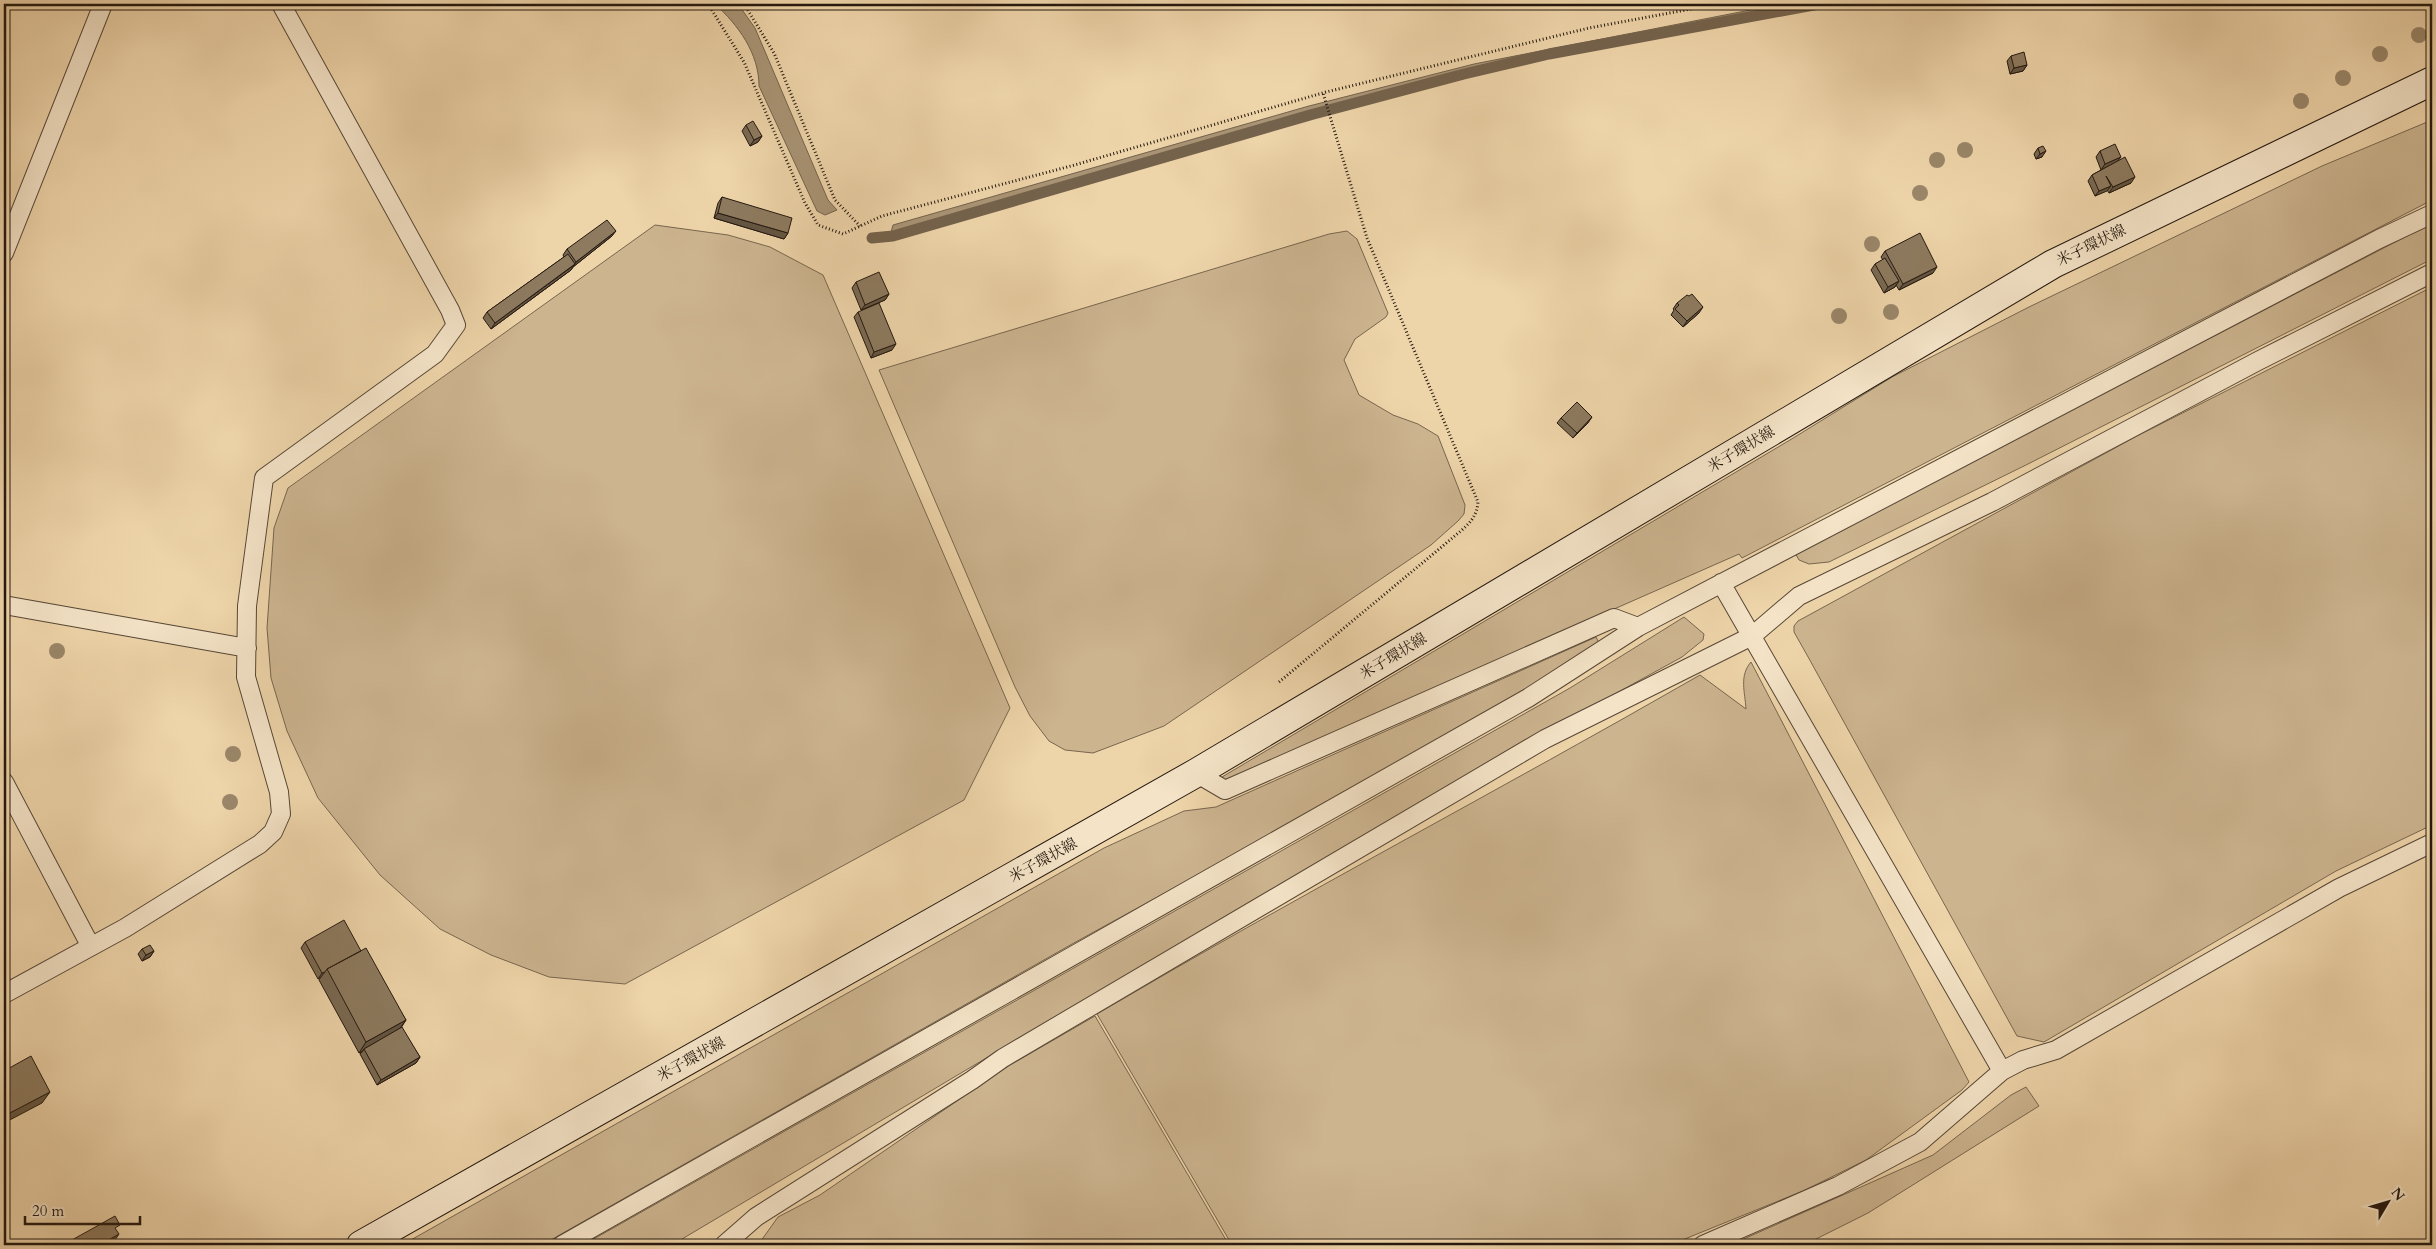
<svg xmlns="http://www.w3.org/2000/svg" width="2436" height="1249" font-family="Cardo,'Noto Serif JP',serif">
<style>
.green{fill:#ccb48f;stroke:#78664f}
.water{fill:#a99475;stroke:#74624c}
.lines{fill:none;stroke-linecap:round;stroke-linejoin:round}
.stream{stroke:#74624c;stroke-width:11}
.service-casing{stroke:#564736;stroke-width:20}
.secondary-casing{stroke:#24180f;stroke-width:30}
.path{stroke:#24180f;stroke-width:3;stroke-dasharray:1 2.5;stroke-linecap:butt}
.service{stroke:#f4e3c7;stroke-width:18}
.secondary{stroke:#f4e3c7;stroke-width:28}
.tree{fill:#9a8669}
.wall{fill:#796952;stroke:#24180f}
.shaded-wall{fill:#635542;stroke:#24180f}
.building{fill:#8d7a5f;stroke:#24180f}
.labels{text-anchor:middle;stroke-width:4.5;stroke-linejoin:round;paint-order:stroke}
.street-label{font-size:15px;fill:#24180f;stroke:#f4e3c7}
</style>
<rect width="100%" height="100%" fill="#eed4a9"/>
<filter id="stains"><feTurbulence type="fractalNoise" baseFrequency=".004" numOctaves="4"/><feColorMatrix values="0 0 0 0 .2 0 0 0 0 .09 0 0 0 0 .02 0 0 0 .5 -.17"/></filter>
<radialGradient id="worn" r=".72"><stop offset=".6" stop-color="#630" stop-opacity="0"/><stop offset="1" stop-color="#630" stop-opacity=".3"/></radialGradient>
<path class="green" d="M2432,120V200L1742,558L1739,554L1235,776L1224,780L1222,777L1790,440L1892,377L2029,307L2322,166Z
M2432,223V259L2026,465L1829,562L1809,564L1799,560L1795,553Z
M655,225L728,235L770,247L823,275L1010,708L964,800L625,984L549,977L491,955L440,929L380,875L318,798L287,731L271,678L267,628L274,528L288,488Z
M1347,231L1357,239L1388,313L1386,317L1355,339L1344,360L1359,395L1393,415L1418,424L1438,436L1465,505L1464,514L1458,521L1431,545L1164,726L1093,753L1065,750L1049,741L1030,716L1015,687L879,370L1329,234Z
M2432,287V825L2336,871L2044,1042L2017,1036L1807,655L1794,632V626L1798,621L2137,436Z
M1684,617L1704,634L1703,640L1682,657L1531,740L998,1051L672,1245H583L1570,688Z
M1596,637L1599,643L1526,689L1341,796L1072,944L542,1245H402L1104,848L1184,811L1216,807Z
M1751,662L1969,1082L1962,1090L1866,1160L1803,1191L1670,1245H1232L1097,1014C1295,897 1500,790 1700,675L1746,709C1745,692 1739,676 1751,662Z
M1095,1016L1229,1245H758L778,1217L820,1195L1005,1068Z
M2026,1087L2039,1106L1868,1213L1812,1241L1801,1245H1730L1933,1155L2011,1095Z"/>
<path class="water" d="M715,4H738L755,28L828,200L837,210L825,215L817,211L759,86C759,53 738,25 715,4Z
M1781,4H1800L1536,54L1395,88L891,232L893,225L1309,106L1474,64Z"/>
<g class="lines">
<path class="stream" d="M872,238L893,236L1310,115L1464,74L1549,54L1819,4"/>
<g class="service-casing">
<path id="service" d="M4,253L103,4
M1721,583L2002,1071
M4,605L247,648
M1196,773L1225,790L1614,618L1638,627
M4,782L90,945
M4,994L125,928L260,844L273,832L281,814L279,792L246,677L247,606L264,478L435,354L456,325L450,310L281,4
M562,1245L1528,698L1638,627L2379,239L2432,214
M724,1245L756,1217L972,1080L1003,1058L1545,739L1752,636L1799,596L1992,502L2258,361L2432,273
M1703,1245L1838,1186L1920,1142L2002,1071L2023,1060L2056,1050L2339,888L2432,843"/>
</g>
<g class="secondary-casing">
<path id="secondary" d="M361,1245L1196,773L2053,264L2432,81"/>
</g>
<path class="path" d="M708,4L744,62L805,203L818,225L843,234L882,216L1071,166L1326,92L1589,28L1718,4
M744,4L774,53L835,200L860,226
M1279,682L1462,530C1471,522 1477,515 1478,502L1367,238L1323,93"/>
<use href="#service" class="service"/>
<use href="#secondary" class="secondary"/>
</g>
<g class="tree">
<circle cx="2419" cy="35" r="8"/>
<circle cx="2380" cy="54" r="8"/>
<circle cx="2343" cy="78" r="8"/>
<circle cx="2301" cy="101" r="8"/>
<circle cx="1965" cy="150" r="8"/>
<circle cx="1937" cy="160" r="8"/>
<circle cx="1920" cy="193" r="8"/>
<circle cx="1872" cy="244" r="8"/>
<circle cx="1891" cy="312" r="8"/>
<circle cx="1839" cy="316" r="8"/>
<circle cx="57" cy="651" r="8"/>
<circle cx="233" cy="754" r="8"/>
<circle cx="230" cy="802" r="8"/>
</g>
<path class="wall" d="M2011,56L2027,65L2023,71L2010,74L2007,61Z
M746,125L762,136L758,142L750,146L742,131Z
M2038,148L2042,157L2036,159L2034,154Z
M2100,151L2121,157L2118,160L2131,183L2109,193L2107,190L2095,196L2088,181L2092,175L2101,170L2096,157Z
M722,197L788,233L784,239L714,218L718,203Z
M612,236L573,267L571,270L491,329L483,318L487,312L564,257L563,255L567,249Z
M1885,251L1933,273L1899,290L1896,285L1895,287L1884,293L1871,270L1875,264L1883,260L1881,257Z
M856,282L889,294L885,300L861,310L852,288Z
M1677,303L1699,313L1683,327L1671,315L1674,310L1673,309Z
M858,312L892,350L871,358L854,317Z
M1561,418L1588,423L1573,438L1557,423Z
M305,942L361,951L406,1020L401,1028L420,1057L416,1063L377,1085L360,1054L363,1051L359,1053L319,980L321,977L318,979L301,948Z
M142,949L154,951L150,957L142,961L138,954Z"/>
<path class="shaded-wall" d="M2027,65L2023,71L2010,74L2014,68Z
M762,136L758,142L750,146L754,140Z
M2046,151L2042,157L2036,159L2040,154Z
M2121,157L2117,162L2101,170L2105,164Z
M2135,177L2131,183L2109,193L2113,187Z
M2111,186L2107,191L2095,196L2099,191Z
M718,213L788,233L784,239L714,218Z
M616,231L612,236L573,267L571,270L491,329L495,323L574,265L576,262Z
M1937,267L1933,273L1899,290L1903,284Z
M1899,281L1895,287L1884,293L1888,287Z
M889,294L885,300L861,310L865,305Z
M1703,307L1699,313L1683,327L1687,321Z
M896,344L892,350L871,358L874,352Z
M1592,417L1588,423L1573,438L1577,433Z
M154,951L150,957L142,961L146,955Z
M325,972L321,977L318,979L322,973Z
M406,1020L398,1031L364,1049L363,1051L359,1053L366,1042Z
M420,1057L416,1063L377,1085L381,1080Z
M50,1092L42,1103L4,1123V1116Z
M119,1234L115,1240L106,1245H100Z"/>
<path class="building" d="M2024,52L2027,65L2014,68L2011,56Z
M753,121L762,136L754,140L746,125Z
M2115,144L2121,157L2105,164L2100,151Z
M2043,146L2046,151L2040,154L2038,148Z
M2125,157L2135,177L2113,187L2106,176L2111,186L2099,191L2092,175Z
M722,197L792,218L788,233L718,213Z
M607,220L616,231L576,262L567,249Z
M1920,233L1937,267L1903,284L1885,251Z
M568,254L575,264L495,323L487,312Z
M1885,258L1899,281L1888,287L1875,264Z
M879,272L889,294L865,305L856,282Z
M1692,294L1703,307L1687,321L1675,309L1679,305L1677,303L1687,295L1689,296Z
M879,303L896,344L874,352L858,312Z
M1577,402L1592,417L1577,433L1561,418Z
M344,920L361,951L327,969L325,972L322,973L305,942Z
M150,945L154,951L146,955L142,949Z
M366,948L406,1020L366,1042L327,969Z
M402,1027L420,1057L381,1080L364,1049Z
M31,1056L50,1092L4,1116V1071Z
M115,1216L120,1225L115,1228L119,1234L100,1245H63Z"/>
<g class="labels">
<g class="street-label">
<text transform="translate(2091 245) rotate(-26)" y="5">米子環状線</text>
<text transform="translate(1741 449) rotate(-31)" y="5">米子環状線</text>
<text transform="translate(1393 656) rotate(-31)" y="5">米子環状線</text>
<text transform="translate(1043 860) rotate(-29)" y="5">米子環状線</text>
<text transform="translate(691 1059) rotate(-29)" y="5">米子環状線</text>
</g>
</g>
<rect width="2436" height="1249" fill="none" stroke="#eed4a9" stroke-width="20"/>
<rect x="5" y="5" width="2426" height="1239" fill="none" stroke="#24180f" stroke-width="2.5"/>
<rect x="10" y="10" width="2416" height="1229" fill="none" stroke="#24180f"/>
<g transform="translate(2388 1202) rotate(52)" stroke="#f4e3c7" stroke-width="4" paint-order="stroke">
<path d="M0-4L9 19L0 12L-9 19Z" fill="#24180f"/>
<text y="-8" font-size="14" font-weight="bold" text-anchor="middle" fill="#24180f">N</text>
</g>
<path d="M25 1216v8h115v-8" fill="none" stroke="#24180f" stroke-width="2.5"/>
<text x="32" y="1216" font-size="15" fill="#24180f" stroke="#f4e3c7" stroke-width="4" paint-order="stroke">20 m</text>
<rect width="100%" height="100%" filter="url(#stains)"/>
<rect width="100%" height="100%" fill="url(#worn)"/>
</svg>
